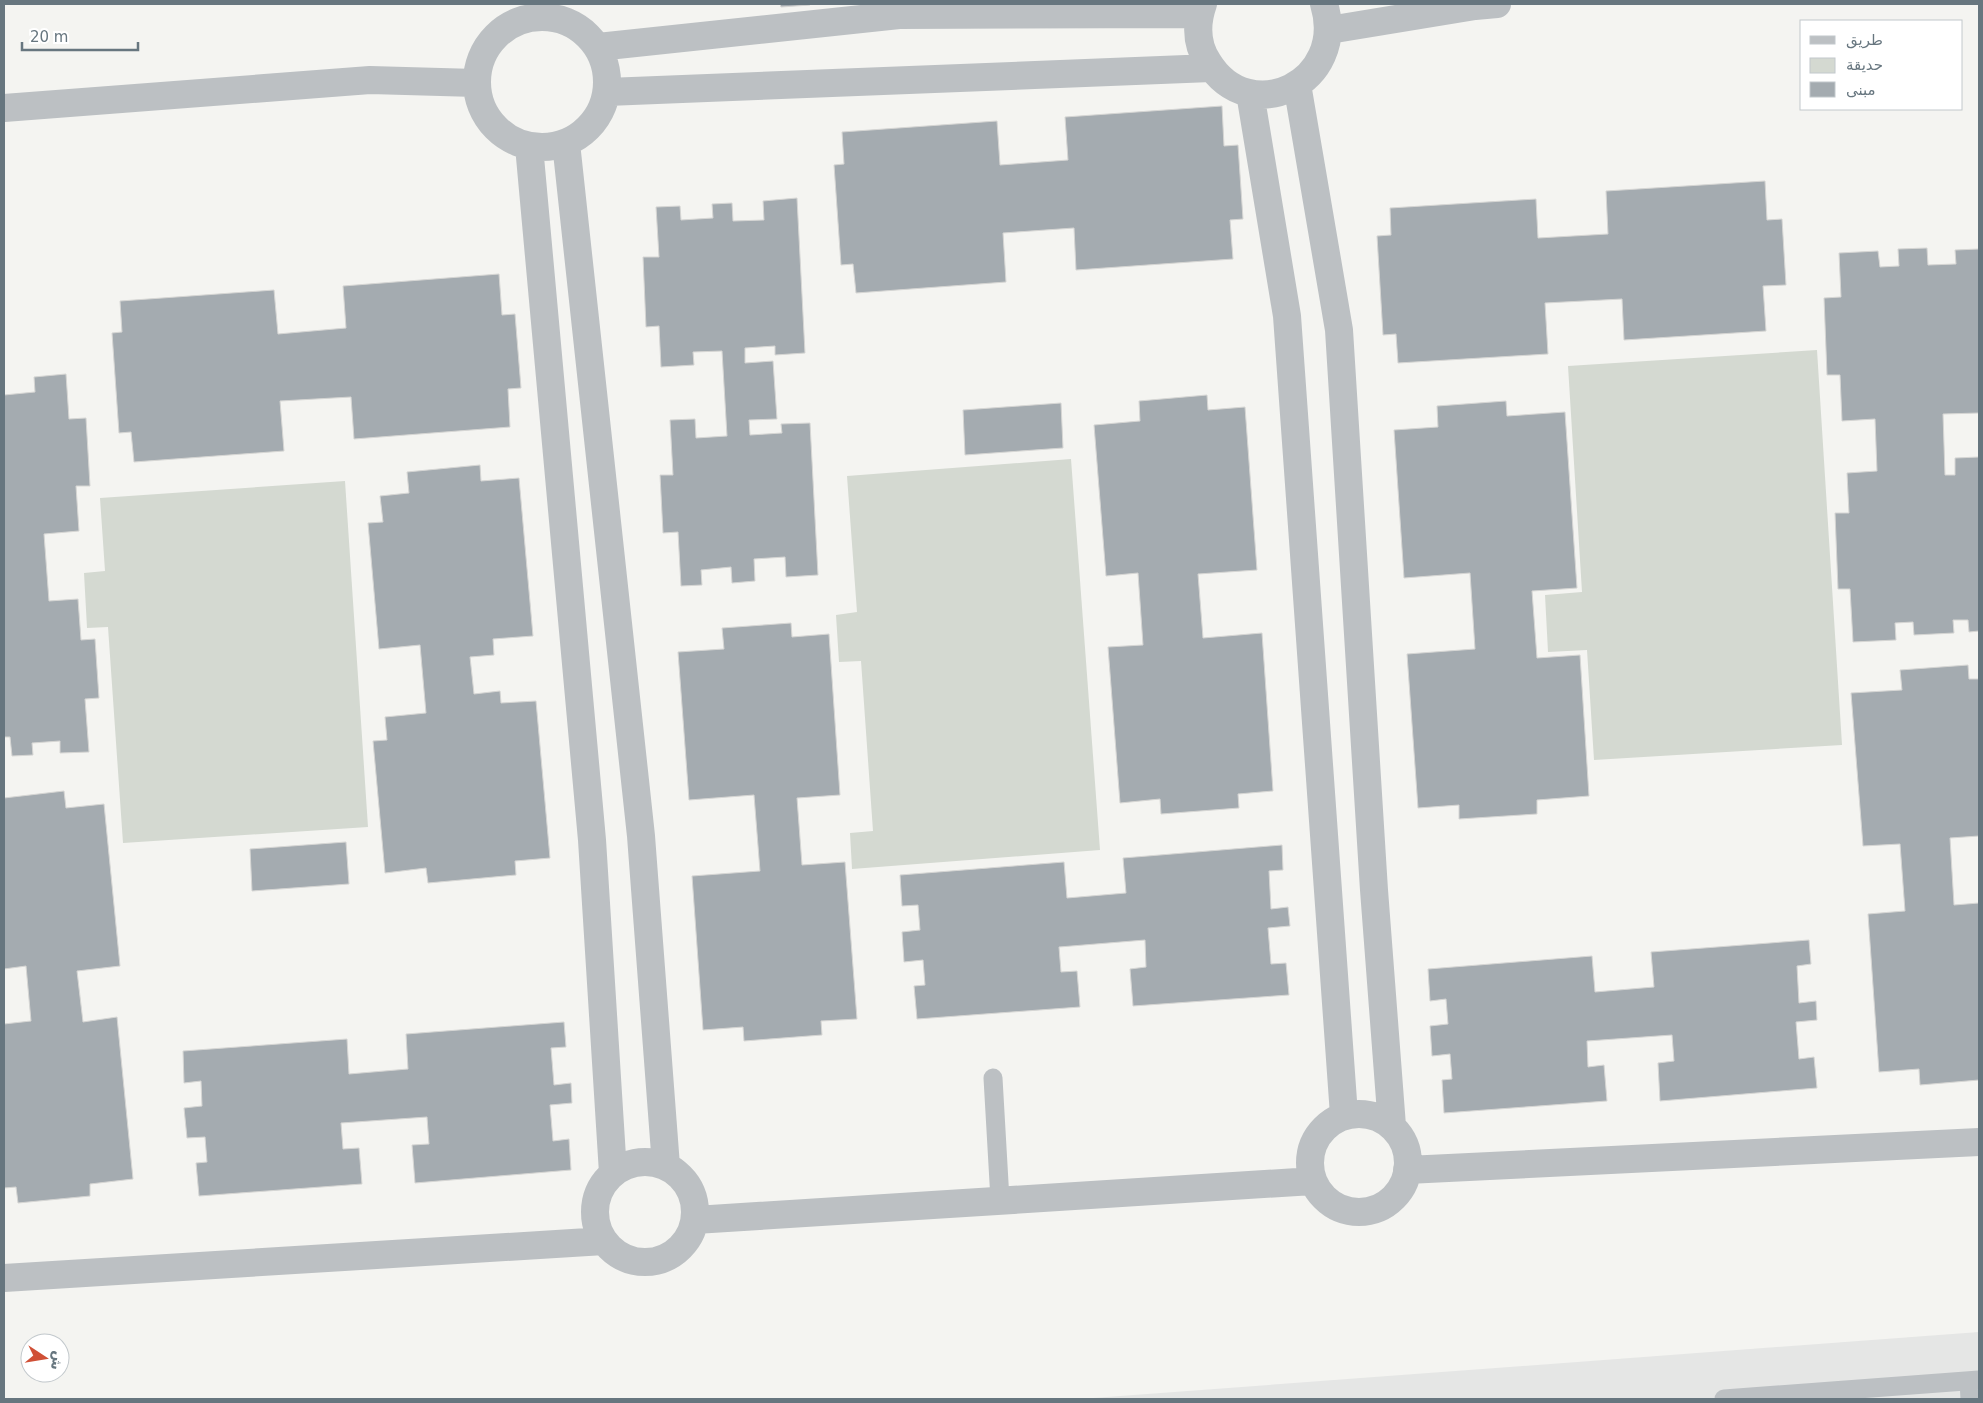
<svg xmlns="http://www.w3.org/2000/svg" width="1983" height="1403" font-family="'DejaVu Sans',Cairo,sans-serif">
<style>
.built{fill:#e5e6e5}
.green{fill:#d4d9d1}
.building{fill:#a4abb0;stroke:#d6d6d4}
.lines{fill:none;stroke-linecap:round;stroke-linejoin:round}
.service{stroke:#bcc0c3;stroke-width:19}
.minor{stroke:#bcc0c3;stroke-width:28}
</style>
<rect width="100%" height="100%" fill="#f4f4f1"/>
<path class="built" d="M1979,1332V1399H1080Z"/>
<path class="green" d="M1817,350L1842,745L1594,760L1587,650L1548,652L1545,595L1582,592L1568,366Z
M1071,459L1100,850L852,869L850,833L873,831L861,661L839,662L836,615L857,612L847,476Z
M345,481L368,827L123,843L108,627L87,628L84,573L105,571L100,498Z"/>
<path class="building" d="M780,4H809L810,5L781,7Z
M1222,106L1224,146L1238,145L1243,219L1230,220L1233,259L1076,270L1074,228L1003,233L1006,282L856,293L853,264L841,265L834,165L844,164L842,132L997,121L1000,165L1068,160L1065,117Z
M1765,181L1767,220L1782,219L1786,285L1763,286L1766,331L1624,340L1622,299L1545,303L1548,354L1398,363L1396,334L1383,335L1377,236L1391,235L1390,208L1536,199L1538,238L1608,234L1606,191Z
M797,198L805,353L775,355V346L745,348V363L773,361L777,419L749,420L750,435L782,433L781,424L810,423L818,575L786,577L785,557L754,559L755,581L732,583L731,567L701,570L702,585L681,586L678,532L663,533L660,475H673L670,420L695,419L696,438L727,436L722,351L693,352L694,365L661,367L659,326L646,327L643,257H659L656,207L680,206L681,220L713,218L712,204L732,203L733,221L764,220L763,201Z
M1927,248L1928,265L1956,264L1955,250L1979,249V413L1943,414L1945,475H1955V458L1979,457V631L1969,632L1968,620H1953L1954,633L1914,635L1913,622L1895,623L1896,640L1853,642L1850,589H1838L1835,513H1849L1847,473L1877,471L1875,419L1842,421L1840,375H1827L1824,298L1841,297L1839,253L1878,251L1880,267L1899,266L1898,249Z
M499,274L502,315L515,314L521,388L508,389L510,427L354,439L351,397L280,401L284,451L134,462L131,432L119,433L112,333L122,332L120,301L274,290L278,334L346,328L343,286Z
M66,374L69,419L86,418L90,486H76L79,531L44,534L49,601L78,599L81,640L95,639L99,698L85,699L89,752L60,753V741L32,743L33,755L12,756L10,737H4V392V395L35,392L34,377Z
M1207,395L1208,410L1245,407L1257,570L1198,574L1203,638L1262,633L1273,791L1238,794L1239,808L1161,814L1160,799L1120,803L1108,647L1143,645L1138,573L1106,576L1094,425L1140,421L1139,401Z
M1506,401L1507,416L1565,412L1577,588L1532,591L1537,658L1580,655L1589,796L1537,800V814L1459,819V805L1418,808L1407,654L1475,649L1470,573L1404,578L1394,430L1438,427L1437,406Z
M1061,403L1063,448L965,455L963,410Z
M480,465L481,481L519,478L533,636L493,639L494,655L470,657L474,694L500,691L501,703L536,701L550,858L515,861L516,875L428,883L426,868L385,873L373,741L387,740L385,717L426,713L420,645L379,649L368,523L383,522L380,496L409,493L407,472Z
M791,623L792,637L829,634L840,795L797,798L802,865L845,862L857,1019L821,1021L822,1035L744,1041L743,1027L703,1030L692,876L760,871L754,795L689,800L678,652L724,649L722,628Z
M1968,665L1969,679H1979V836L1950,838L1954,905L1979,903V1080L1920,1085L1919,1069L1879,1072L1868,914L1905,911L1900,844L1863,846L1851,693L1902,690L1900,670Z
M64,791L66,808L104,804L120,966L77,971L83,1022L117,1017L133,1179L90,1184V1196L18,1203L16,1187L4,1188V1024L31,1021L26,966L4,969V798Z
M346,842L349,884L252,891L250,849Z
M1282,845L1283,870L1269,871L1271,909L1288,907L1290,926L1268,928L1271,964L1286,963L1289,995L1133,1006L1130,969L1146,967L1145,940L1059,947L1061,972L1077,971L1080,1007L917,1019L914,986L925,985L923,960L904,962L902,932L920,930L918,905L902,906L900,875L1064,862L1067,898L1126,893L1123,858Z
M1809,940L1811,964L1797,966L1799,1003L1816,1001L1817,1020L1796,1022L1799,1059L1814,1057L1817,1088L1660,1101L1658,1063L1674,1061L1672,1035L1587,1041L1588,1067L1604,1065L1607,1101L1444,1113L1442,1080L1452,1079L1450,1054L1432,1056L1430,1026L1448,1024L1446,999L1430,1001L1428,969L1592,956L1595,992L1654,987L1651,952Z
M564,1022L566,1047L551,1048L554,1085L571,1083L572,1103L550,1105L553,1141L569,1139L571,1170L415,1183L412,1145L429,1144L427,1117L341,1123L343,1149L359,1148L362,1184L199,1196L196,1163L207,1162L205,1137L187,1138L184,1108L202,1106L201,1081L184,1083L183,1051L347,1039L349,1074L408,1069L406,1034Z"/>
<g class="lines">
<path class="service" d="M993,1078L1000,1200
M1969,1381L1970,1399
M1724,1399L1979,1380"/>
<path class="minor" d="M1203,4C1196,24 1196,44 1208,62C1250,130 1348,82 1324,4
M477 82a65 65 0 1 1 130 0a65 65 0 1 1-130 0Z
M1329,30L1475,6L1497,4
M598,47L899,15L1200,14
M1297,84L1339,330L1374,890L1392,1126
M607,92L1211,68
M1250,93L1287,316L1344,1115
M4,108L370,80L476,83
M566,143L641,836L666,1166
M529,146L592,840L613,1173
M1310 1163a49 49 0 1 1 98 0a49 49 0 1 1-98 0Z
M595 1212a50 50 0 1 1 100 0a50 50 0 1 1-100 0Z
M1407,1170L1979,1142
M695,1220L1313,1181
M4,1278L604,1241"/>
</g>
<rect width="1983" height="1403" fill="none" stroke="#67767f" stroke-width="10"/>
<rect x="1800" y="20" width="162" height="90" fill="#ffffff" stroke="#c2c8cc"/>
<rect x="1810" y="36" width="25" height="8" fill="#bcc0c3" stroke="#c2c8cc"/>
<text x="1846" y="45" font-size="15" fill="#67767f">طريق</text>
<rect x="1810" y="58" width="25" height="15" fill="#d4d9d1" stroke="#c2c8cc"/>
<text x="1846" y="70" font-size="15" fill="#67767f">حديقة</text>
<rect x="1810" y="82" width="25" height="15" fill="#a4abb0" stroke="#c2c8cc"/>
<text x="1846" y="95" font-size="15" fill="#67767f">مبنى</text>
<g transform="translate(45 1358) rotate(102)"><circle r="24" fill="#ffffff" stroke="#c2c8cc"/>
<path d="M0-4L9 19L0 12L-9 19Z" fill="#d05036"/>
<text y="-8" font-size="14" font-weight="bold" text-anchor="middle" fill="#67767f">ش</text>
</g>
<path d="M22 42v8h116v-8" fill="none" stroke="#67767f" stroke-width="2.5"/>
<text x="30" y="42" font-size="15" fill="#67767f" stroke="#ffffff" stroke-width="4" paint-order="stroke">20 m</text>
</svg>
